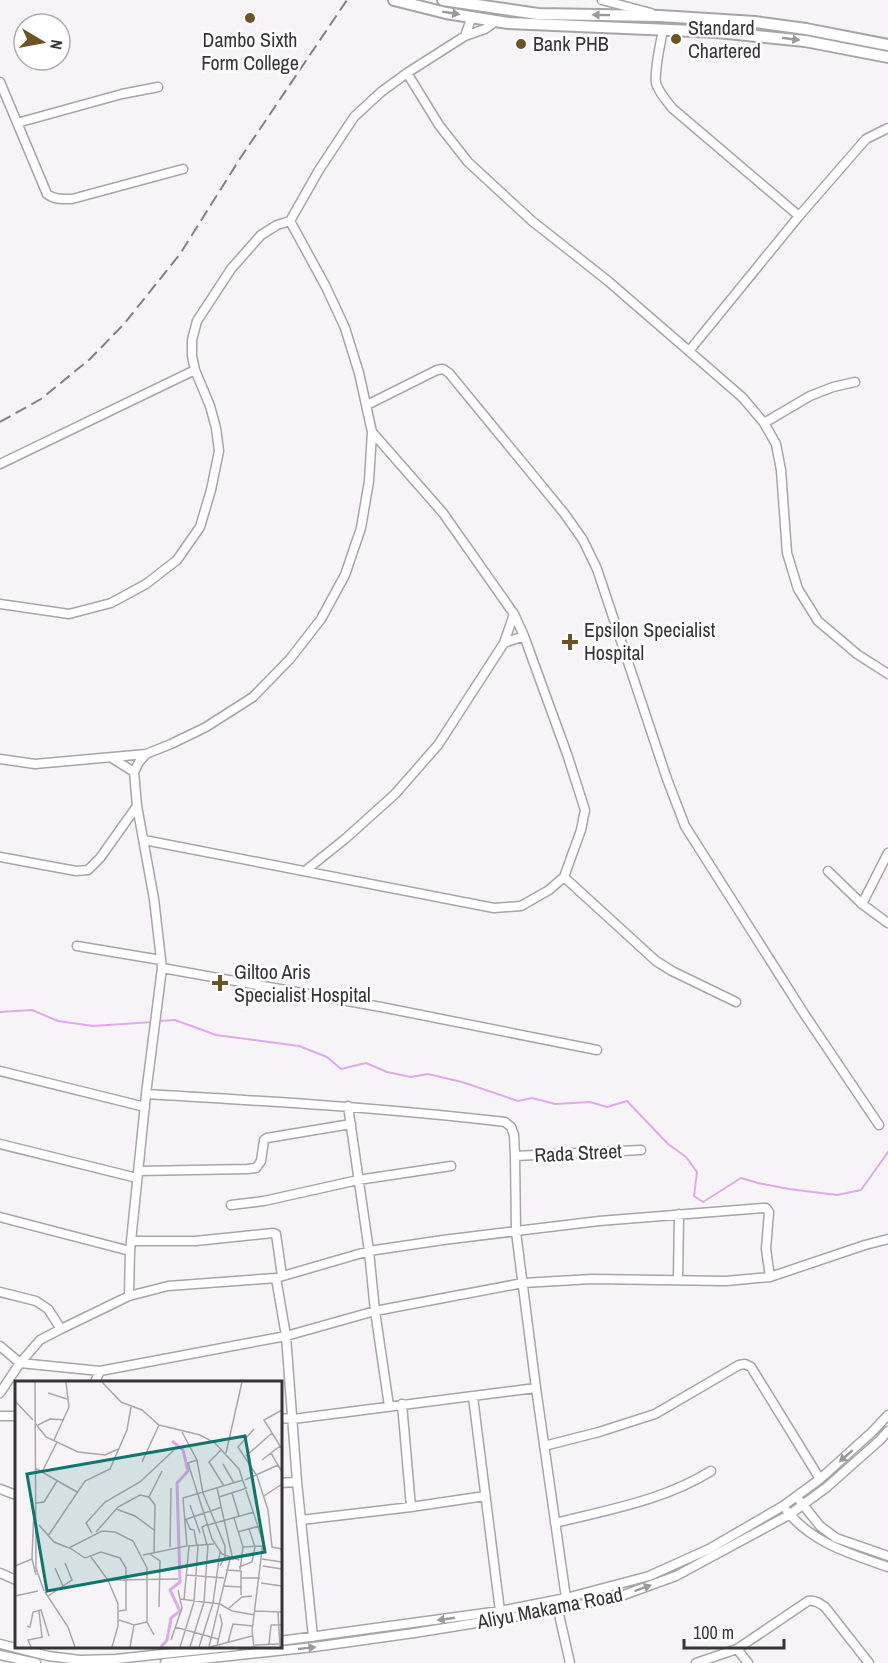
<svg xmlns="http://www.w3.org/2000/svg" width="888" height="1663" font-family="'Archivo Narrow',sans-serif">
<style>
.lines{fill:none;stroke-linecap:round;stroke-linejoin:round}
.stream{stroke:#dfa9eb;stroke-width:2}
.minor-casing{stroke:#a7a5a8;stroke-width:11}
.major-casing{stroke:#a7a5a8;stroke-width:14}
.minor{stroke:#fff;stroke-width:8}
.major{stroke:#fff;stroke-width:10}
.rail{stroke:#838083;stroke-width:2;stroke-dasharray:12 6;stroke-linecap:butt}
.oneway{fill:#9a9a9a}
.poi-dot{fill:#6d5425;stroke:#fff;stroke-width:2}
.labels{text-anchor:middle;stroke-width:5;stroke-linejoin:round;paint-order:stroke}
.poi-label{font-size:20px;fill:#363436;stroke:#fff;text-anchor:start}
.street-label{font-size:20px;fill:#363436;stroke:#fff}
.inset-river{fill:none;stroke:#dfa9eb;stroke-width:3}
.inset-road{fill:none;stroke:#aaa7aa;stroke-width:1.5}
.view{fill:#0f766e;fill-opacity:0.15;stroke:#0f766e;stroke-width:3}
.inset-edge{fill:none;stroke:#363436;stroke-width:3}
</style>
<rect width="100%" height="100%" fill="#f7f4f8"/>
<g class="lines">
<path class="stream" d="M0,1012L32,1010L58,1021L93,1026L153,1022
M159,1021L175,1020L216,1035L299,1046L327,1057L341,1069L366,1063L387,1072L411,1077L428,1074L462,1082L518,1101L532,1098L555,1104L590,1102L607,1107L627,1101L668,1144L686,1157L697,1172L694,1196L703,1202L741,1178L758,1183L789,1189L837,1195L861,1190L888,1152"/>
<g class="minor-casing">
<path id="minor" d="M602,0L651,13
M663,29C661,42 654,70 656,83C659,93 666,100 672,108L799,216
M465,36L472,16
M407,73L439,125L468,162L532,221L608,281L712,371L743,398L764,423L776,444L781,470L787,553L798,589L818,621L857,654L888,674
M0,82L47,194C55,200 63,199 72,199L183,169
M17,123L122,94L158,87
M689,351L799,216L866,139L888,128
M367,405L437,370L443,369L449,373L564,513L583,540L597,569L667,779L685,826L803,1012L879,1125
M764,423L810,396L833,387L855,382
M0,464L195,370
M0,604L69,614L111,603L146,584L177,560L200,527L211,490L219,451L216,428L210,406L195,370L192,356V340L197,321L231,269L261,235L277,225L290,221
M504,643L524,636
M146,754L139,762L134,772L137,806L154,899L162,968L146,1094C266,1101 386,1108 505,1122L511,1127L514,1135L515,1156L516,1232L536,1388L566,1598
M112,758L134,772
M0,759L35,764L146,754L171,744L206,727L253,697L290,659L321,619L345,575L361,528L369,481L372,432L359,373L345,328L326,287L290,221L319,170L354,117L381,92L407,73L465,36L485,29L496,21
M144,840L494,908L521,906L549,890L564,877L581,830L585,810L567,754L524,636L514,614L443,513L372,432
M0,857L76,871L88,870L100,858L137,806
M305,871L345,839L395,794L438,745L504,643L514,614
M828,871L862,904L888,923
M564,877L656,961L672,971L736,1002
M862,904L888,853
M77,946L161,960
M162,968L381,1007L597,1050
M0,1071L145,1107
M348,1106L369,1251L375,1311L389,1406
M0,1144L137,1178
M515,1156L641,1150
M138,1171L247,1169L256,1168L261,1161L264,1140L267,1138L351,1124
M231,1205L264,1201L358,1180L451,1166
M0,1217L130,1251
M131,1241H195L273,1233L276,1234L282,1276
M276,1278L286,1336L297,1482L313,1637
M678,1279L679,1214
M0,1292L36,1301L48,1309L61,1329
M129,1296L130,1251L146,1094
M0,1346L20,1363L100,1371L286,1336L375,1311L523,1283L592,1279L726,1281L770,1277L865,1245L888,1239
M95,1382L100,1371
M0,1393L20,1363L40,1340L61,1329L129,1296L168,1286L276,1278L369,1251L443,1240L599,1221L763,1208H766L769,1212L766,1249L770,1277
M473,1397L500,1611
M402,1404L411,1507
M0,1416H16
M280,1418L293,1419L536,1388
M544,1446L599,1432L655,1414L739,1365L745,1364L751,1367L820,1479
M280,1483L297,1482
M0,1489L16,1495
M800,1501L820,1526L836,1538L888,1556
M787,1511C812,1543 851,1554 888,1567
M301,1520L411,1507L485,1496
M555,1523C607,1510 665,1500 711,1471
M0,1573L16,1580
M558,1610L570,1663
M280,1641L500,1611L566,1598L649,1576L709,1549L783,1506L820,1479L872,1432L888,1415
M0,1644L48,1656L80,1660L116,1659L237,1646
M737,1649L748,1663
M0,1655L36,1663
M165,1663L314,1647L414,1633L558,1610L621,1596L676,1576L789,1515L827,1487L880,1440L888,1431
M696,1663L737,1649L808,1601C815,1600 819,1603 825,1607L869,1663"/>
</g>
<g class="major-casing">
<path id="major" d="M394,0L446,13L508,23L717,32L805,41L888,57
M443,0L538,14L660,16L755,22L806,29L888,45"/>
</g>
<use href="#minor" class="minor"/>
<use href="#major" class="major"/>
<path class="rail" d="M0,422L41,399L90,359L124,324L180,254L241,157L347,0"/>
</g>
<defs><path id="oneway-solid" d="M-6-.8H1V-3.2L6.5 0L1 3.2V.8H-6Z" transform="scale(1.5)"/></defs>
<g class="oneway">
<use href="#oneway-solid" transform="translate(451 13) rotate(9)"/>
<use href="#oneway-solid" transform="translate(601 15) rotate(-179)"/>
<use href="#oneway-solid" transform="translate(791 39) rotate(8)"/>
<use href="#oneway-solid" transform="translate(846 1456) rotate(139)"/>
<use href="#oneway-solid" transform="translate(643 1588) rotate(-20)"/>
<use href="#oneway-solid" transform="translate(446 1619) rotate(172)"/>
<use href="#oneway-solid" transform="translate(307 1648) rotate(-6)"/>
</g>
<g class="poi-dot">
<circle cx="250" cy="18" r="6"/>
<circle cx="676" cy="39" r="6"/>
<circle cx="521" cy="44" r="6"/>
<path d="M567 633h6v6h6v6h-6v6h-6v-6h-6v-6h6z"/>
<path d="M217 974h6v6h6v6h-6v6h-6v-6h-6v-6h6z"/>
</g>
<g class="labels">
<g class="poi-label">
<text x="688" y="35">Standard<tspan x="688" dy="23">Chartered</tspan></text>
<text x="250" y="47" text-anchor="middle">Dambo Sixth<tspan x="250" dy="23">Form College</tspan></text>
<text x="533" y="51">Bank PHB</text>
<text x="584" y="637">Epsilon Specialist<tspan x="584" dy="23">Hospital</tspan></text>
<text x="234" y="979">Giltoo Aris<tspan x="234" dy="23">Specialist Hospital</tspan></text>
</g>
<g class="street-label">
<text transform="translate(578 1153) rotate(-3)" y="7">Rada Street</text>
<text transform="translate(550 1608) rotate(-11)" y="7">Aliyu Makama Road</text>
</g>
</g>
<g transform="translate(15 1381)">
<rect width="267" height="267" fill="#f7f4f8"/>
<path class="inset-river" d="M146,266L152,259L156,237L165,230L155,209L165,201L162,102L173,90L168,69L157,60"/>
<path class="inset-road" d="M20,1L21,187L29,210M87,1L106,21L127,29L144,44L185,54L200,62L224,88L248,161L237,250L239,266M33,12L52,18M0,20L18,39M267,29L249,39L267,68M20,42L31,56L63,71L90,74L103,68M23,44L35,38L49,39M239,48L223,66L242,95L253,129L257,166L267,168M167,51L182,79L188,112L210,165V176L205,185M39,59L54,26L51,1M207,68L194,81L209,105M211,72L227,1M256,72L267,91M231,75L257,52M182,79L173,82L197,158L207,173L224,179M247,79L265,65M127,81L144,44M208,83L219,102M20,87L62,111M28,89L42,61M230,99L263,84M202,107L218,179M217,112L224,135M249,115L267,103M134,116L147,90M204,116L232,107M21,122L29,121L42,100M175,124L185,152M101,128L120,135L139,149M19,130L17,178L21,194M219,137L228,166L225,189M171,138L175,148L179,149L182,165M169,139L207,126M24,144L39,161L54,167L87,150L100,151L118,160L132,187V241L139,254M193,144L239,131M81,151L103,126L125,114L134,116L140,124L139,171M223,151L244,145M77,152L71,142L90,121L125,101L159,69M33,155L70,100L95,88L112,49L116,26M192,164L187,146L193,143M173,165L199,163M155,166L156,107M228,166L248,165M55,167L70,177L86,171L105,177L111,187V229L104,230M135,173L145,180L144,226M128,174L172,165L168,117L228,99M76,176L93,199L103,223V245L97,266M247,178L267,181M0,185L17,178M248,185L267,188M224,186L237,181L240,166L234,148M40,187L48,205M211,189L226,190V214M172,194L209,197M226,197H245M93,199L163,198M246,202L267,205M208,205L226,206M30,211L53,246L60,266M0,215L23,210M33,215L57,199L50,182M165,218L205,223L217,230L240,234M169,219L174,165M214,227L227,216L237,215M24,230L27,256M240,230L267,231M263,231L265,266M104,239L119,244L132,241M12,245L15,246L18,231L26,229L34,255M160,246L203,258M156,259L167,227L163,209M213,261L218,243L238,245M254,263L256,244H267M240,264L264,263M202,265L207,243L205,233M16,266L13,259L28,256M115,266L119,244M165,266L179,221L183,165M175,266L189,221L193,164M184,266L198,222L205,171M194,266L215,178M195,266L237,255"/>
<path class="view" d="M230,55L250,171L32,210L12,93Z"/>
<rect width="267" height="267" class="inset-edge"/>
</g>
<g transform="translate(42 42) rotate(100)"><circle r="28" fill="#ffffff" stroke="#afaeaf" stroke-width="1.5"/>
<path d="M0-4.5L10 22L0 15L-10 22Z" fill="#6d5425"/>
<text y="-9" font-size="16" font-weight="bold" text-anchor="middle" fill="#363436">N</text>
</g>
<path d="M684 1639v9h100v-9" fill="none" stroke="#363436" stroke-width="3"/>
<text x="693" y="1639" font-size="18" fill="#363436" stroke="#ffffff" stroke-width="4.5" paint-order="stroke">100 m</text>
</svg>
